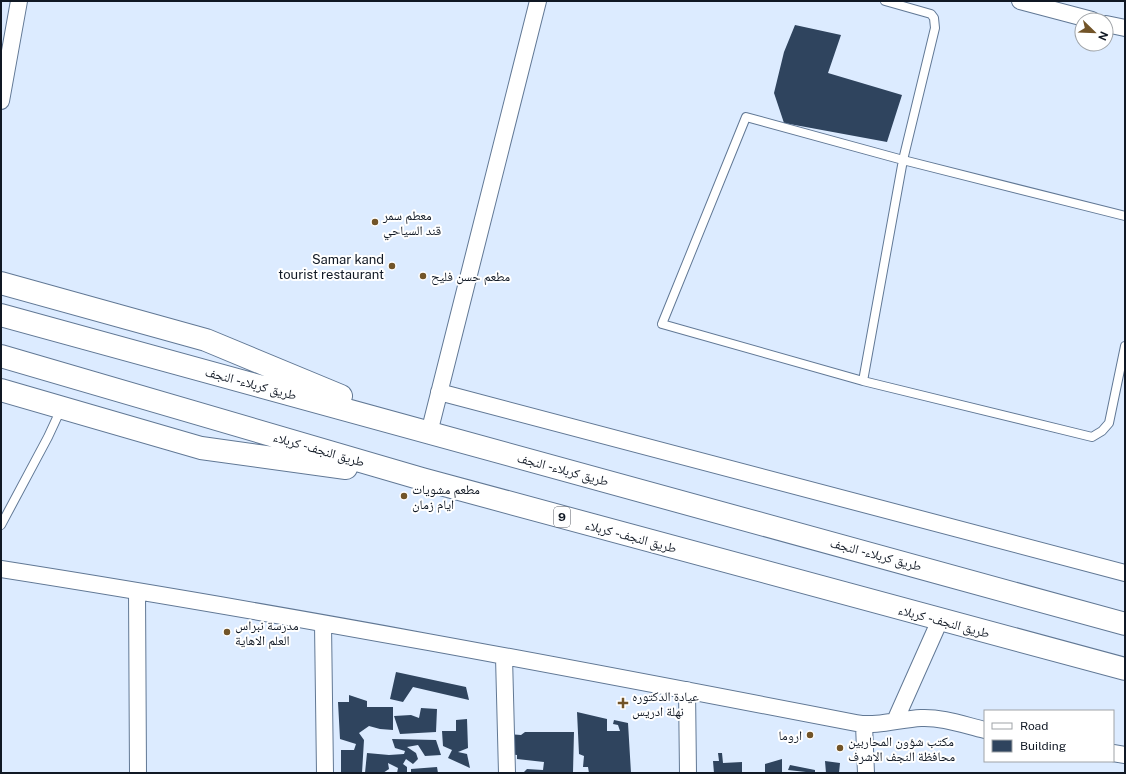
<svg xmlns="http://www.w3.org/2000/svg" width="1126" height="774" font-family="'Public Sans','Noto Naskh Arabic',sans-serif">
<style>
.building{fill:#2f445e}
.lines{fill:none;stroke-linecap:round;stroke-linejoin:round}
.service-casing{stroke:#617895;stroke-width:10}
.minor-casing{stroke:#617895;stroke-width:18}
.trunk-casing{stroke:#617895;stroke-width:24}
.service{stroke:#fff;stroke-width:8}
.minor{stroke:#fff;stroke-width:16}
.trunk{stroke:#fff;stroke-width:22}
.poi-dot{fill:#725428;stroke:#fff;stroke-width:1.5}
.labels{text-anchor:middle;stroke-width:4;stroke-linejoin:round;paint-order:stroke}
.shield{fill:#fff;stroke:#585d66;stroke-width:1}
.shield-label{font-size:12px;font-weight:bold;fill:#101824}
.poi-label{font-size:13px;fill:#101824;stroke:#fff;text-anchor:start}
.street-label{font-size:13px;fill:#101824;stroke:#fff}
</style>
<rect width="100%" height="100%" fill="#dcebff"/>
<path class="building" d="M795,25L841,35L828,73L902,95L887,142L784,123L774,93L784,52Z
M396,672L466,687L469,700L413,687L403,702L390,699Z
M349,695L367,701V707H393V730L380,729L369,726L359,733L364,740L362,773H341V750H354L356,744L340,739L338,702H349Z
M421,708L437,709L436,732L400,734L394,716L411,715L419,718Z
M577,712L607,719V731H620L618,725L613,724L614,720L628,723L631,773H589L588,767H583L584,756L579,754Z
M467,719L468,748L458,752L467,754L470,768L448,758L452,750L443,746L442,731H456V720Z
M525,732H574L573,772L523,773L527,769L543,770L544,762L517,759V755L507,754L508,734L521,735Z
M392,739L436,740L441,755L425,756L418,745L407,747L416,753L418,759L413,764L406,759L403,764L407,767V773H397L398,768L388,763L389,769L383,773H365L367,753L389,755L404,754L405,751L395,748Z
M718,753H722L723,763L742,762V773H714L713,761H719Z
M782,759V773H765V764Z
M825,761L840,763L839,773H826Z
M790,765L815,770V773L788,770Z
M437,767L438,773L411,772V769Z"/>
<g class="lines">
<g class="service-casing">
<path id="service" d="M1125,216L903,160L746,117L662,324L863,381L1092,437L1102,431L1109,423L1125,346
M863,381L903,160L935,28L934,18L931,14L885,1
M1,525L48,437L61,409"/>
</g>
<g class="minor-casing">
<path id="minor" d="M1020,1L1092,20
M1106,24L1125,28
M1,101L19,1
M439,392L1125,573
M429,433L538,1
M1,569C287,614 572,668 856,723C877,727 900,719 921,718C942,717 964,725 985,730
M137,591L138,773
M323,624L325,773
M504,657L507,773
M687,690L688,773
M895,721L940,620
M864,725L866,773
M1113,753L1125,755"/>
</g>
<g class="trunk-casing">
<path id="trunk" d="M1,283L206,340L341,396
M1,315L1125,624
M1,356L422,479L1125,669
M1,390L201,448L346,468"/>
</g>
<use href="#service" class="service"/>
<use href="#minor" class="minor"/>
<use href="#trunk" class="trunk"/>
</g>
<g class="poi-dot">
<circle cx="375" cy="222" r="4"/>
<circle cx="392" cy="266" r="4"/>
<circle cx="423" cy="276" r="4"/>
<circle cx="404" cy="496" r="4"/>
<circle cx="227" cy="632" r="4"/>
<path d="M621 697h4v4h4v4h-4v4h-4v-4h-4v-4h4z"/>
<circle cx="810" cy="735" r="4"/>
<circle cx="840" cy="748" r="4"/>
</g>
<g class="labels">
<rect class="shield" x="554" y="507" width="16" height="20" rx="3"/>
<g class="shield-label">
<text x="562" y="521">9</text>
</g>
<g class="poi-label">
<text x="383" y="220">معطم سمر<tspan x="383" dy="15">قند السياحي</tspan></text>
<text x="384" y="264" text-anchor="end">Samar kand<tspan x="384" dy="15">tourist restaurant</tspan></text>
<text x="431" y="281">مطعم حسن فليح</text>
<text x="412" y="494">مطعم مشويات<tspan x="412" dy="15">ايام زمان</tspan></text>
<text x="235" y="630">مدرسة نبراس<tspan x="235" dy="15">العلم الاهاية</tspan></text>
<text x="632" y="701">عيادة الدكتوره<tspan x="632" dy="15">نهلة ادريس</tspan></text>
<text x="802" y="740" text-anchor="end">اروما</text>
<text x="848" y="746">مكتب شؤون المحاربين<tspan x="848" dy="15">محافظة النجف الاشرف</tspan></text>
</g>
<g class="street-label">
<text transform="translate(251 383) rotate(15)" y="5">طريق کربلاء - النجف</text>
<text transform="translate(319 449) rotate(16)" y="5">طريق النجف - کربلاء</text>
<text transform="translate(563 469) rotate(15)" y="5">طريق کربلاء - النجف</text>
<text transform="translate(631 536) rotate(15)" y="5">طريق النجف - کربلاء</text>
<text transform="translate(876 554) rotate(15)" y="5">طريق کربلاء - النجف</text>
<text transform="translate(944 621) rotate(15)" y="5">طريق النجف - کربلاء</text>
</g>
</g>
<rect width="1126" height="774" fill="none" stroke="#101824" stroke-width="4"/>
<rect x="984" y="710" width="130" height="52" fill="#ffffff" stroke="#9fa3a7"/>
<rect x="992" y="723" width="20" height="6" fill="#ffffff" stroke="#9fa3a7"/>
<text x="1020" y="730" font-size="12" fill="#101824">Road</text>
<rect x="992" y="740" width="20" height="12" fill="#2f445e" stroke="#9fa3a7"/>
<text x="1020" y="750" font-size="12" fill="#101824">Building</text>
<g transform="translate(1094 32) rotate(113)"><circle r="19" fill="#ffffff" stroke="#9fa3a7"/>
<path d="M0-3L7 15L0 10L-7 15Z" fill="#725428"/>
<text y="-6" font-size="11" font-weight="bold" text-anchor="middle" fill="#101824">N</text>
</g>
</svg>
